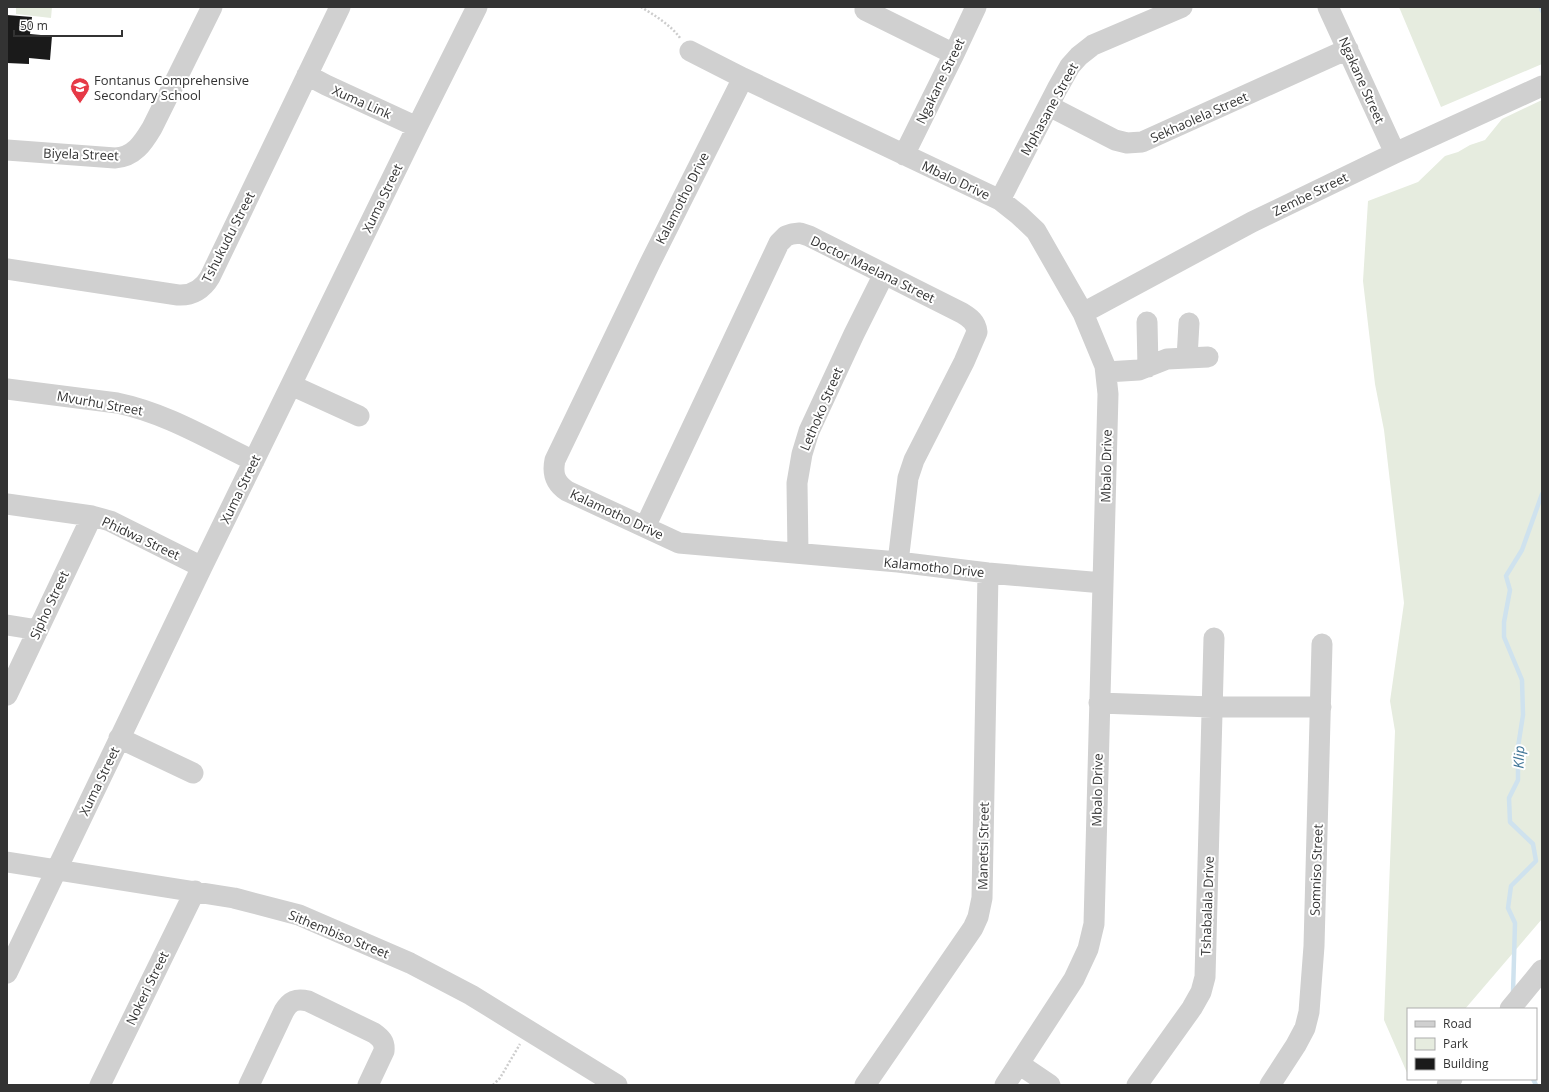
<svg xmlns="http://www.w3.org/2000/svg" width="1549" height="1092" font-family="'Open Sans',sans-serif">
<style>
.green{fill:#e6ecdf}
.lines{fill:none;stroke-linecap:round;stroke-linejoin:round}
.stream{stroke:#cfe2ee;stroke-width:4.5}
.building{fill:#1a1a1a}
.path{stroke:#cdcdcd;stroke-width:2.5;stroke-dasharray:2 2;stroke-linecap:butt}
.minor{stroke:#d0d0d0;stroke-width:21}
.labels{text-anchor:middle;stroke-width:4;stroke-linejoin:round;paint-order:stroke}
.poi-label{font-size:13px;fill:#333;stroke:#fff;text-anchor:start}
.street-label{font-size:13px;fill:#333;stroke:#fff}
.water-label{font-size:14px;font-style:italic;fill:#3f7597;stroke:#fff}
</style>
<rect width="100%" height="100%" fill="#fff"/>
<path class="green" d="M16,7H52L51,18L16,14Z
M1399,7H1542V64L1441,107Z
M1542,100V919L1465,1009H1408V1075L1384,1020L1395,731L1390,701L1404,603L1384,430L1375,384L1363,281L1368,201L1418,182L1445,156L1458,152L1470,145L1485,140L1502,119Z"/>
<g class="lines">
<path class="stream" d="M1541,7L1542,11
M1513,993L1515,923L1508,908L1511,886L1536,861L1533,844L1510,822L1509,798L1518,780V747L1523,715L1522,680L1504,637V622L1510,590L1506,576L1522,550L1542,494
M1533,1079L1536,1085"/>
</g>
<path class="building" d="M7,15L32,17L30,34L52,36L50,60L29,58V64L7,63Z"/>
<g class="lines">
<path class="path" d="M641,7C654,15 671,25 680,38
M493,1085L500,1078L520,1044"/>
<path class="minor" d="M1328,7L1395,153
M865,10L954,54
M690,51L743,78L1000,200L1019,215L1036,231L1083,313L1105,366L1108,394L1094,924L1088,949L1074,979L1005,1085
M307,75L326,85L417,127
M743,78L650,263L555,460C552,474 555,483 567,491L679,543L898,562L988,573L1103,583
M1049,106L1115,140L1127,143L1142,142L1348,49
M7,150L115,158C134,157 143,143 152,128L212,7
M904,155L954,54L976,7
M1000,200L1057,89L1070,66L1079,56L1093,45L1182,7
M7,269L178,295C192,296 203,289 210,277L340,7
M1083,313L1252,222L1395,153L1542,86
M1147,322L1148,367
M1187,358L1189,323
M1106,372L1139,370L1167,359L1208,357
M291,385L359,416
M7,389L117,403C166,413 210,440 254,461
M7,504L92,516L110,521L202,567
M645,527L779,243L786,236L792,234L800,233L809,236L962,313C970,318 976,322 977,332L964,362L914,460L908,478L898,562
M798,553L797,483L802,454L809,431L854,334L884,274
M7,625L38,630
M7,695L92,516
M1099,703L1212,707H1321
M119,738L193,773
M7,862L234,898L299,915L410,963L471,995L617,1085
M7,973L202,567L417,127L477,7
M1510,1009L1542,970
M1019,1064L1050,1085
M100,1085L195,891
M249,1085L284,1011C290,1001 296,998 308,1001L374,1033C381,1038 385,1042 384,1051L368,1085
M865,1085L973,928L978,917L982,898L988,573
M1137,1085L1192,1008L1201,992L1205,977L1214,638
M1270,1085L1296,1045L1305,1028L1309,1012L1314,946L1322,644
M1447,1085L1452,1079"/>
</g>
<defs>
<g id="school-pin" transform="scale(1)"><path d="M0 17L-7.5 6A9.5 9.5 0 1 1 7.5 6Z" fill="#e63946" stroke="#fff"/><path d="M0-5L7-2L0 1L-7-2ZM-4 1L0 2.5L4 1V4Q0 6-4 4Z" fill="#fff"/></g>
</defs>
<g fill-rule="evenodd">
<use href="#school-pin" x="80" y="87"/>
</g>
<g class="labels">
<g class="poi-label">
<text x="94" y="85">Fontanus Comprehensive<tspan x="94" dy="15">Secondary School</tspan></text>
</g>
<g class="street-label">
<text transform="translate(1362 80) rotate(66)" y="5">Ngakane Street</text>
<text transform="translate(940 81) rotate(-64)" y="5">Ngakane Street</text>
<text transform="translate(362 102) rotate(24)" y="5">Xuma Link</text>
<text transform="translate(1049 109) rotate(-61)" y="5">Mphasane Street</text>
<text transform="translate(1199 117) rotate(-24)" y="5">Sekhaolela Street</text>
<text transform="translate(81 154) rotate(2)" y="5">Biyela Street</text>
<text transform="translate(956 180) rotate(25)" y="5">Mbalo Drive</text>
<text transform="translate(1310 194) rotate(-26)" y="5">Zembe Street</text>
<text transform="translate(382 198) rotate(-64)" y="5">Xuma Street</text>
<text transform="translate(682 198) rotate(-63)" y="5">Kalamotho Drive</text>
<text transform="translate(228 237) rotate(-63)" y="5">Tshukudu Street</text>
<text transform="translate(873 269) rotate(26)" y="5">Doctor Maelana Street</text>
<text transform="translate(100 403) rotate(10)" y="5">Mvurhu Street</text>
<text transform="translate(821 409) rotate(-67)" y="5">Lethoko Street</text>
<text transform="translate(1106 466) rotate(-89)" y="5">Mbalo Drive</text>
<text transform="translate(240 489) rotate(-64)" y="5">Xuma Street</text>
<text transform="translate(617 514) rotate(25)" y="5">Kalamotho Drive</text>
<text transform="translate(141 538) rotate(25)" y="5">Phidwa Street</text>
<text transform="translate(934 567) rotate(6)" y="5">Kalamotho Drive</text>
<text transform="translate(49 605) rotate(-65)" y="5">Sipho Street</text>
<text transform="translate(99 781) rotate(-64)" y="5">Xuma Street</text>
<text transform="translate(1097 790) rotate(-89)" y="5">Mbalo Drive</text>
<text transform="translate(983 846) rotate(-89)" y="5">Manetsi Street</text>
<text transform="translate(1316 870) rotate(-88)" y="5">Somniso Street</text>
<text transform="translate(1207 906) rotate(-88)" y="5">Tshabalala Drive</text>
<text transform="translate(339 934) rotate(22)" y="5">Sithembiso Street</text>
<text transform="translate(147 988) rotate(-64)" y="5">Nokeri Street</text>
</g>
<g class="water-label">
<text transform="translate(1519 757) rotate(-88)" y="5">Klip</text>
</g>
</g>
<rect width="1549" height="1092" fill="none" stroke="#333333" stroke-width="16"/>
<rect x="1407" y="1008" width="130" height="72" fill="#ffffff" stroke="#adadad"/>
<rect x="1415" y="1021" width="20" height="6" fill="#d0d0d0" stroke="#adadad"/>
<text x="1443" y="1028" font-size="12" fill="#333333">Road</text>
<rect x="1415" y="1038" width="20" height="12" fill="#e6ecdf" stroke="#adadad"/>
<text x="1443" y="1048" font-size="12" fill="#333333">Park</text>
<rect x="1415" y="1058" width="20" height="12" fill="#1a1a1a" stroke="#adadad"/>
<text x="1443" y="1068" font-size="12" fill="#333333">Building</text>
<path d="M14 30v6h108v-6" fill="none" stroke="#333333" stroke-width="2"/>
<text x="20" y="30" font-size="12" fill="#333333" stroke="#ffffff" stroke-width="3" paint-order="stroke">50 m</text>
</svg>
